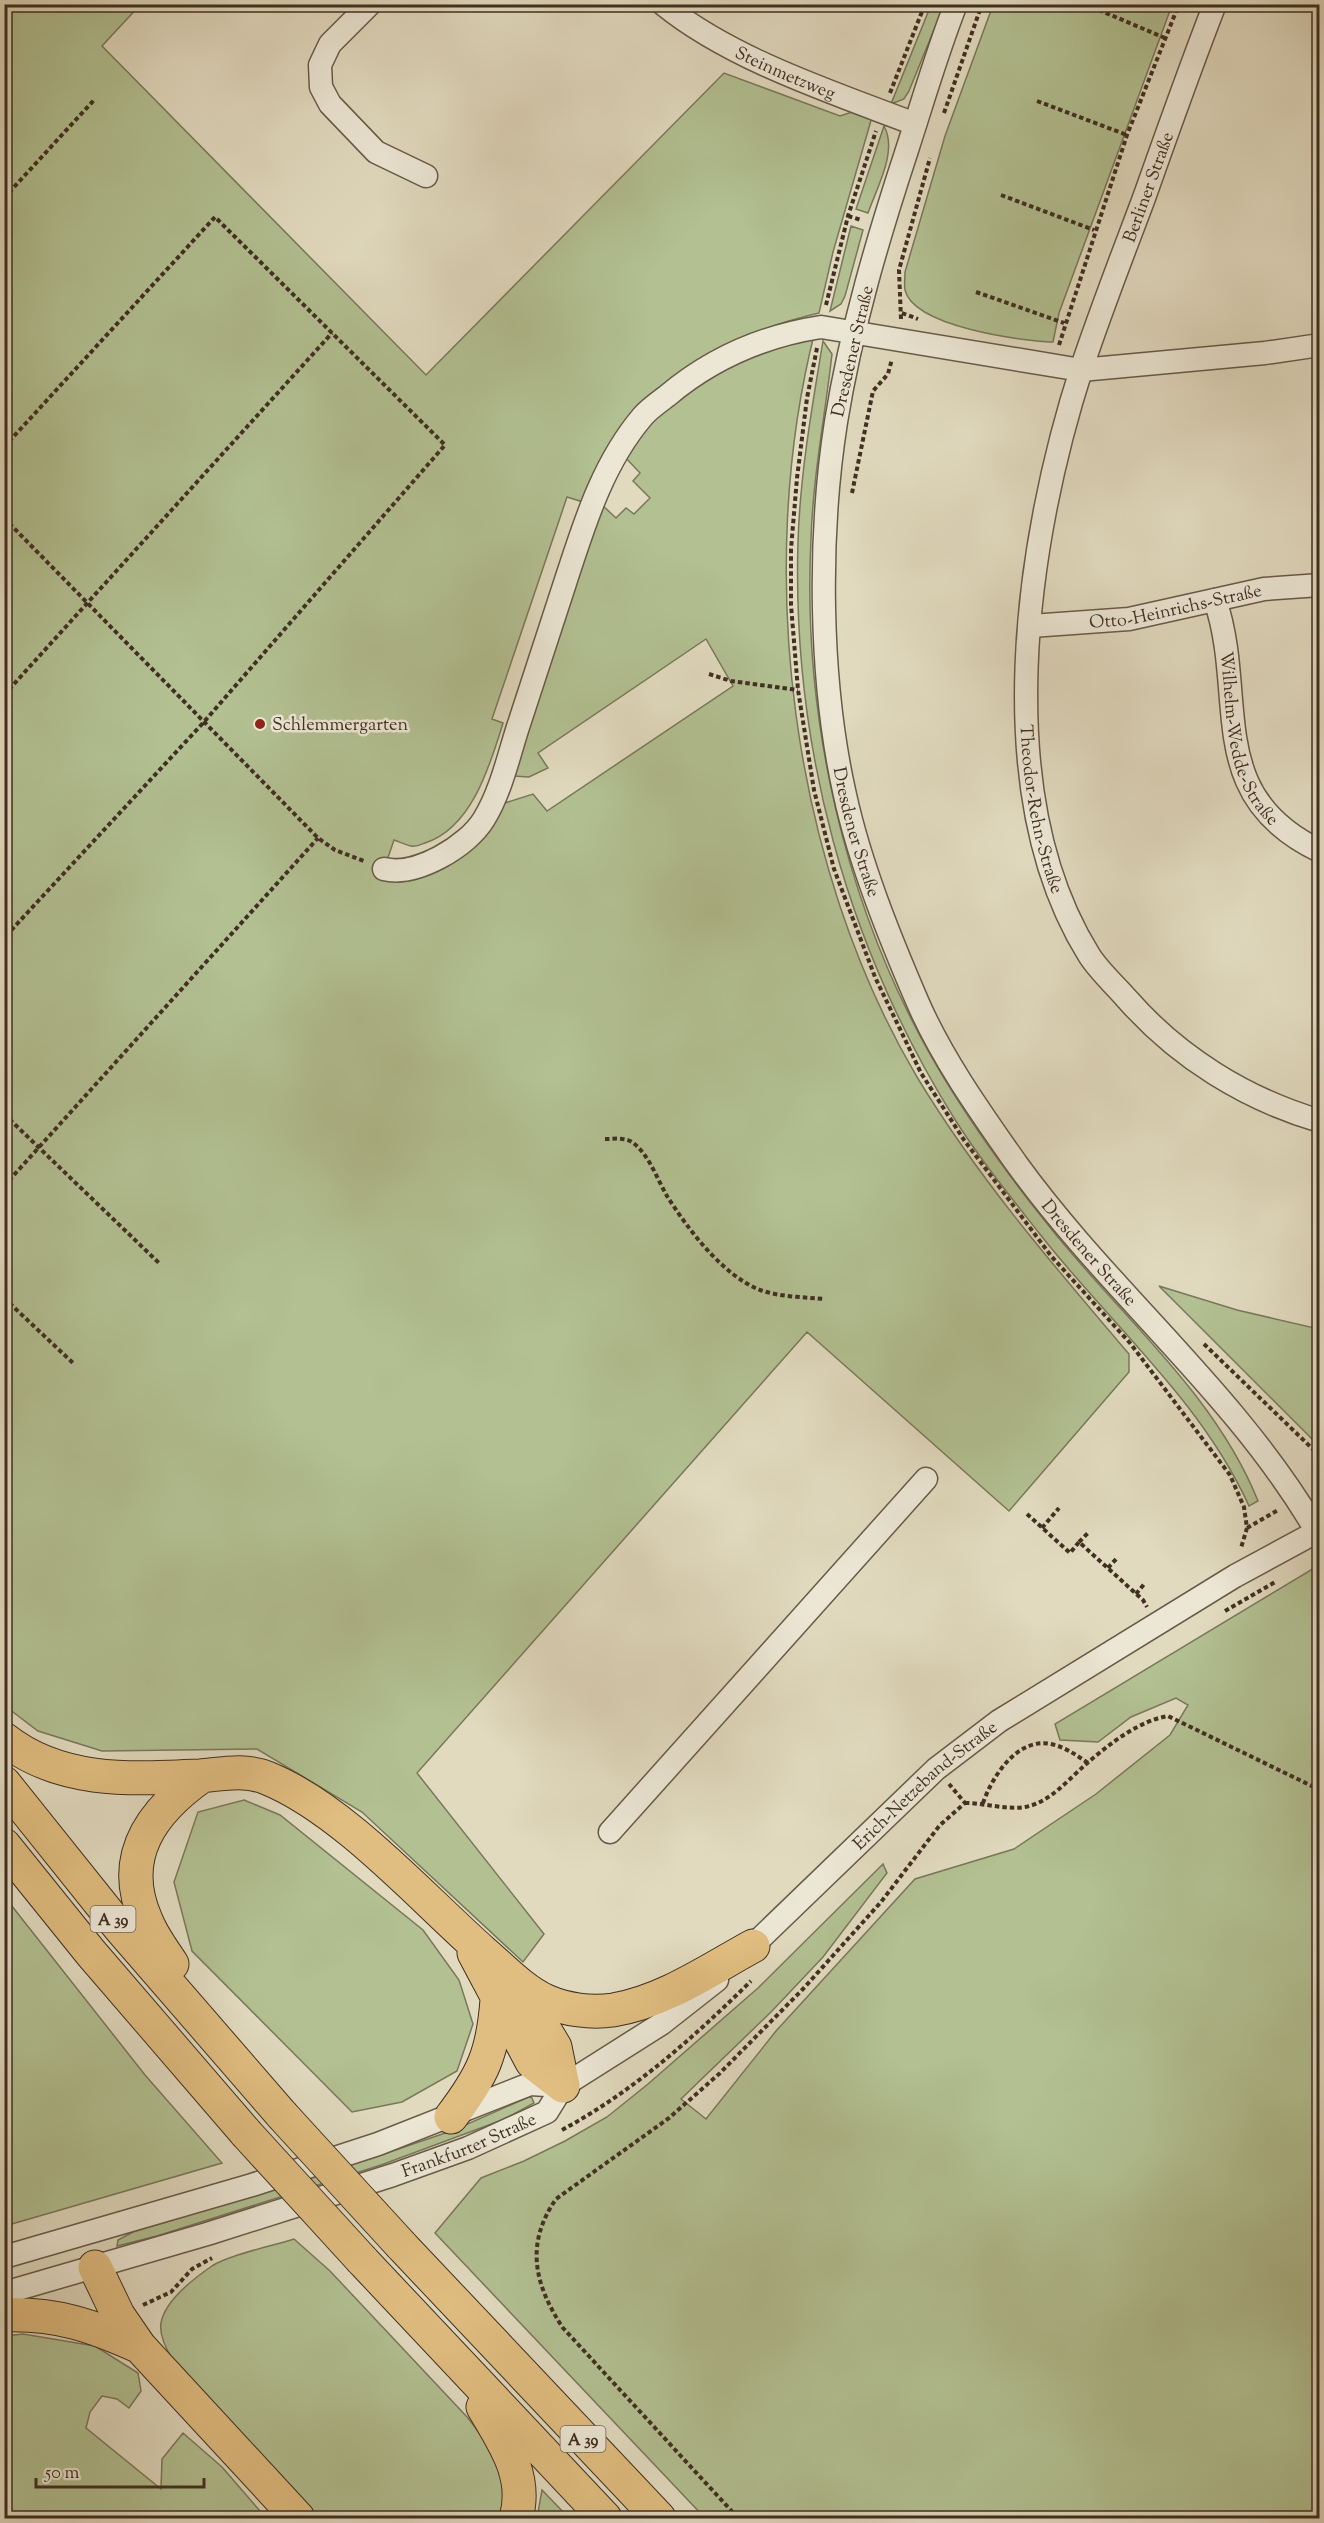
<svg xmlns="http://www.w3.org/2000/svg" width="1324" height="2523" font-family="'Sorts Mill Goudy',serif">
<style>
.green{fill:#b2c092;stroke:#79785a;stroke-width:1.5}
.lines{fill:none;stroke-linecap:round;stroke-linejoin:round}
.minor-casing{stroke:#685a49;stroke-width:25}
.highway-casing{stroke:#402f22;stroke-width:35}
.path{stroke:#402f22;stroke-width:4;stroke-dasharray:4.5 3;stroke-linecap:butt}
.minor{stroke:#ece7d5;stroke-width:22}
.highway{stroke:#e0bd80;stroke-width:33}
.highway-bridge-casing{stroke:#402f22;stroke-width:35;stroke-linecap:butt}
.highway-bridge{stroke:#e0bd80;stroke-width:33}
.poi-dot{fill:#8f2418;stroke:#ece7d5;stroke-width:2}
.labels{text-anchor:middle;stroke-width:5;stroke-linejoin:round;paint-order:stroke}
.shield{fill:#ece7d5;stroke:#746658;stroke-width:1.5}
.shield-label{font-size:16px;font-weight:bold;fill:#402f22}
.street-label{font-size:18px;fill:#402f22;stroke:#ece7d5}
.poi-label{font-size:18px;fill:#402f22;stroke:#ece7d5;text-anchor:start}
</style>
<rect width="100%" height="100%" fill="#e1dabf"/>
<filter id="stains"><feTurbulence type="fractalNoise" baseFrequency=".00333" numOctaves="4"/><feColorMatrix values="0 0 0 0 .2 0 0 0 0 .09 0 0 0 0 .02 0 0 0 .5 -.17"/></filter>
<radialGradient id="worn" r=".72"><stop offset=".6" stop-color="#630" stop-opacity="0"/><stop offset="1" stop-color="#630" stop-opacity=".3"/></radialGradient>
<path class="green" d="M5,5H140L102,46L426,375L724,73L840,116L855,111L872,117L833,252L819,313C738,332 651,373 608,448C598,465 592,485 583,502L567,497L492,719L503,723C490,765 472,828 425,843C420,845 416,847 411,846C406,845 400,842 394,840L381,878L420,874L446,862L477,840L505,803L533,794L547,811L733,686L706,639L538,753L548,768L529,777L513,776L512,772L601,504L616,518L626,508L634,514L650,498L633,481L640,473L624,456C667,387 737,348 815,331C754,570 791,864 917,1077C978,1178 1053,1265 1129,1354V1372L1009,1511L807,1332L417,1773L544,1934L523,1962L362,1812L257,1749L102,1751L38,1731L5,1706Z
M931,5H944L909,91L904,99L891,104Z
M993,5H1172L1059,313L1053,342C1022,341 914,327 905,290C904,285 905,277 905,272L945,136Z
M884,126C898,151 877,187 868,213L856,209Z
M851,226L863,230L845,296L841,304L830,311Z
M823,341L832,354C825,416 813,476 811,539C802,718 845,907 935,1063C968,1120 1008,1175 1049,1226C1119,1315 1215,1393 1258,1501L1249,1506C1201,1400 1110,1324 1039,1233C1010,1196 979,1158 954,1118C846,945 792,745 798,542C800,475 812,407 823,341Z
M1159,1286L1237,1310L1319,1329V1446Z
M1319,1565V2518H705L435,2233L481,2178L524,2161L565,2141L607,2117L648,2084L758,1988L883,1864L887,1873L823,1957L772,2011L681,2099L706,2119L776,2031L915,1879L1014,1849L1096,1794L1170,1735L1188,1705L1176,1698L1131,1717L1098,1742L1060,1740L1055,1724Z
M244,1800L280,1815L423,1930L459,1980L473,2024L457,2071L402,2102L352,2112L192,1951L174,1882L198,1812Z
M4,1896L145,2075L222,2163L5,2226Z
M531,2096L534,2103L505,2119L381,2165L157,2236L117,2246L118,2240L133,2232L372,2158L454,2130Z
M294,2239L330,2271L468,2418C491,2448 513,2479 500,2518H319C286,2485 153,2368 161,2323C165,2300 193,2279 212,2266C229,2255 272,2246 294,2239Z
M23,2334L95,2346L138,2373L141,2391L129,2408L117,2399L102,2396L90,2412L86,2428L161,2489L162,2459L183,2433L222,2467L266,2518H5V2336Z
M542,2490L569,2518H537Z"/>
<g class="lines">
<g class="minor-casing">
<g id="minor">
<path d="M370,4L330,44L320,65L321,87L330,104L376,152L426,176"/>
<path id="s1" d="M663,4C730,59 834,93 915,124"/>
<path id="s2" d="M956,4C937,52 923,101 907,150C878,238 851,329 836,422C818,537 819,680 845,795C860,864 890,938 918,1003C943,1060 981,1113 1016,1163C1109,1292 1237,1394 1317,1532"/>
<path id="s3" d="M1215,4C1190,68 1167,133 1144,198C1123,254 1101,310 1082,367C1026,540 988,793 1089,955C1099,971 1115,985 1127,999C1178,1057 1245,1099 1320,1121"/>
<path id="s4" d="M1215,600C1248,697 1202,795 1320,851"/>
<path id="s5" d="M1031,626L1129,619L1264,589L1320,585"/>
<path d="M384,869C416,877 468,846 484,819C500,793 508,759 517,730C533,681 549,632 565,583C584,525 602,464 643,416C649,409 659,402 667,396C712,358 763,336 821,327L1081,370L1265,353L1320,345"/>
<path d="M610,1832L926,1479"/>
<path id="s6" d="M743,1955L936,1769L999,1721L1235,1576L1320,1530"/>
<path d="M4,2257L252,2185L378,2144L530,2084L563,2086"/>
<path id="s7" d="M4,2293L207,2234L393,2175L468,2148L547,2112L563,2086L661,2024L717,1980"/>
</g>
</g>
<g class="highway-casing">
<path id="highway" d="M4,1739C61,1784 132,1779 200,1776C223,1774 245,1769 267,1778C343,1809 420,1896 482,1951C502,1968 522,1990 546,2001C566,2010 591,2013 613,2010C663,2002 709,1970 753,1946
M4,1783L120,1928L282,2115
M4,1845L91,1953L246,2133
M474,1953L532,2062L563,2086
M172,1964C163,1950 152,1936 146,1920C118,1857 152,1811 202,1776
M518,1985L555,2047L563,2086
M451,2117C483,2075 493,2053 497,2000
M401,2245L659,2518
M362,2260L605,2518
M95,2267L118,2315L140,2347L298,2518
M4,2315C57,2313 93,2326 140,2347
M483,2407C504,2443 528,2476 516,2518"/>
</g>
<path class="path" d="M1085,4L1165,38
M890,93L925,4
M1037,101L1127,135
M944,113L982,4
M1001,195L1094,230
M4,198L94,100
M848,216L861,220
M976,292L1064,323
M826,305L848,216L876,131
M902,313L918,319
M901,319L899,270L930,158
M1059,345L1127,135L1179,4
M817,348L807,398L797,478L791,549V605L798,690L814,790L834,869L875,977L921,1073L964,1140L1052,1257L1130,1343L1230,1475L1244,1507L1247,1528L1241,1548
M4,447L215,217L445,445L203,723L4,938
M852,493L873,391L888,374L892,359
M4,518L318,838L335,850L364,861
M709,674L731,681L798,690
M4,695L332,333
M4,1114L160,1264
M605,1139C614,1139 624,1137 632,1142C649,1154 657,1179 667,1196C688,1229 722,1275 760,1290C780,1297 803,1297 824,1299
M4,1186L318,838
M4,1298L73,1363
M1204,1344L1320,1456
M1027,1514L1070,1553L1079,1542L1143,1600L1147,1607
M1042,1528L1059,1508
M1247,1528L1278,1510
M1079,1542L1088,1533
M1108,1568L1117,1558
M1136,1594L1145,1583
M1225,1611L1275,1582
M965,1803C984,1803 1006,1810 1025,1807C1049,1803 1068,1780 1085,1765C1108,1745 1138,1721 1168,1716L1320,1790
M983,1803C992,1777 1017,1737 1051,1744C1065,1747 1076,1755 1088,1763
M562,2130C634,2091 693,2038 751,1981
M143,2305L171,2292L192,2269L212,2258
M738,2518L563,2328C534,2284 525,2244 556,2199L669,2118L719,2074L803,1989L881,1902L940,1825L965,1803L949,1784"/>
<use href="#minor" class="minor"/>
<use href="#highway" class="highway"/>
<g class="highway-bridge-casing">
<path id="highway-bridge" d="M282,2115L401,2245
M246,2133L362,2260"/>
</g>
<use href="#highway-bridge" class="highway-bridge"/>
</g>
<circle class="poi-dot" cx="260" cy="724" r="6"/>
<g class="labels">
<g class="shield">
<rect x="90.5" y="1906" width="45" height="26" rx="4.5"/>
<rect x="560.5" y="2426" width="45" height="26" rx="4.5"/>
</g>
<g class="shield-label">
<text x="113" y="1925">A 39</text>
<text x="583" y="2445">A 39</text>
</g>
<g class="street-label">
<text dy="6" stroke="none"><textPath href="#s1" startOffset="141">Steinmetzweg</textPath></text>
<text transform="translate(1148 187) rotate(-70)" y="6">Berliner Straße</text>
<text transform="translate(852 351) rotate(-77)" y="6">Dresdener Straße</text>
<text dy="6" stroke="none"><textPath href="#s5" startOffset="146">Otto-Heinrichs-Straße</textPath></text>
<text dy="6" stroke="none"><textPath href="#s4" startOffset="144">Wilhelm-Wedde-Straße</textPath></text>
<text dy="6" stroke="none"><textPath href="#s3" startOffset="836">Theodor-Rehn-Straße</textPath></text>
<text dy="6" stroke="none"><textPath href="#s2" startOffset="849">Dresdener Straße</textPath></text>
<text dy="6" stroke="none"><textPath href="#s2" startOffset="1335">Dresdener Straße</textPath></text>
<text dy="6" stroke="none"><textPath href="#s6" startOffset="249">Erich-Netzeband-Straße</textPath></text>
<text dy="6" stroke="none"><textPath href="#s7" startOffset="488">Frankfurter Straße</textPath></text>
</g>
<g class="poi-label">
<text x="272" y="730">Schlemmergarten</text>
</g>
</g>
<rect width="1324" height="2523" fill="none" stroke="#e1dabf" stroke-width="24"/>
<rect x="6" y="6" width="1312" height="2511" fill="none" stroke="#402f22" stroke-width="3"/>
<rect x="12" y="12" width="1300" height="2499" fill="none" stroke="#402f22" stroke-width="1.5"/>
<path d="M36 2478v9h168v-9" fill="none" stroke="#402f22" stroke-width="3"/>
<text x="45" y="2478" font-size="18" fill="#402f22" stroke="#ece7d5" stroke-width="4.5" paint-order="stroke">50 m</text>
<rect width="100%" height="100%" filter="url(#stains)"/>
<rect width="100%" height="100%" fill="url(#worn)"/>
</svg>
